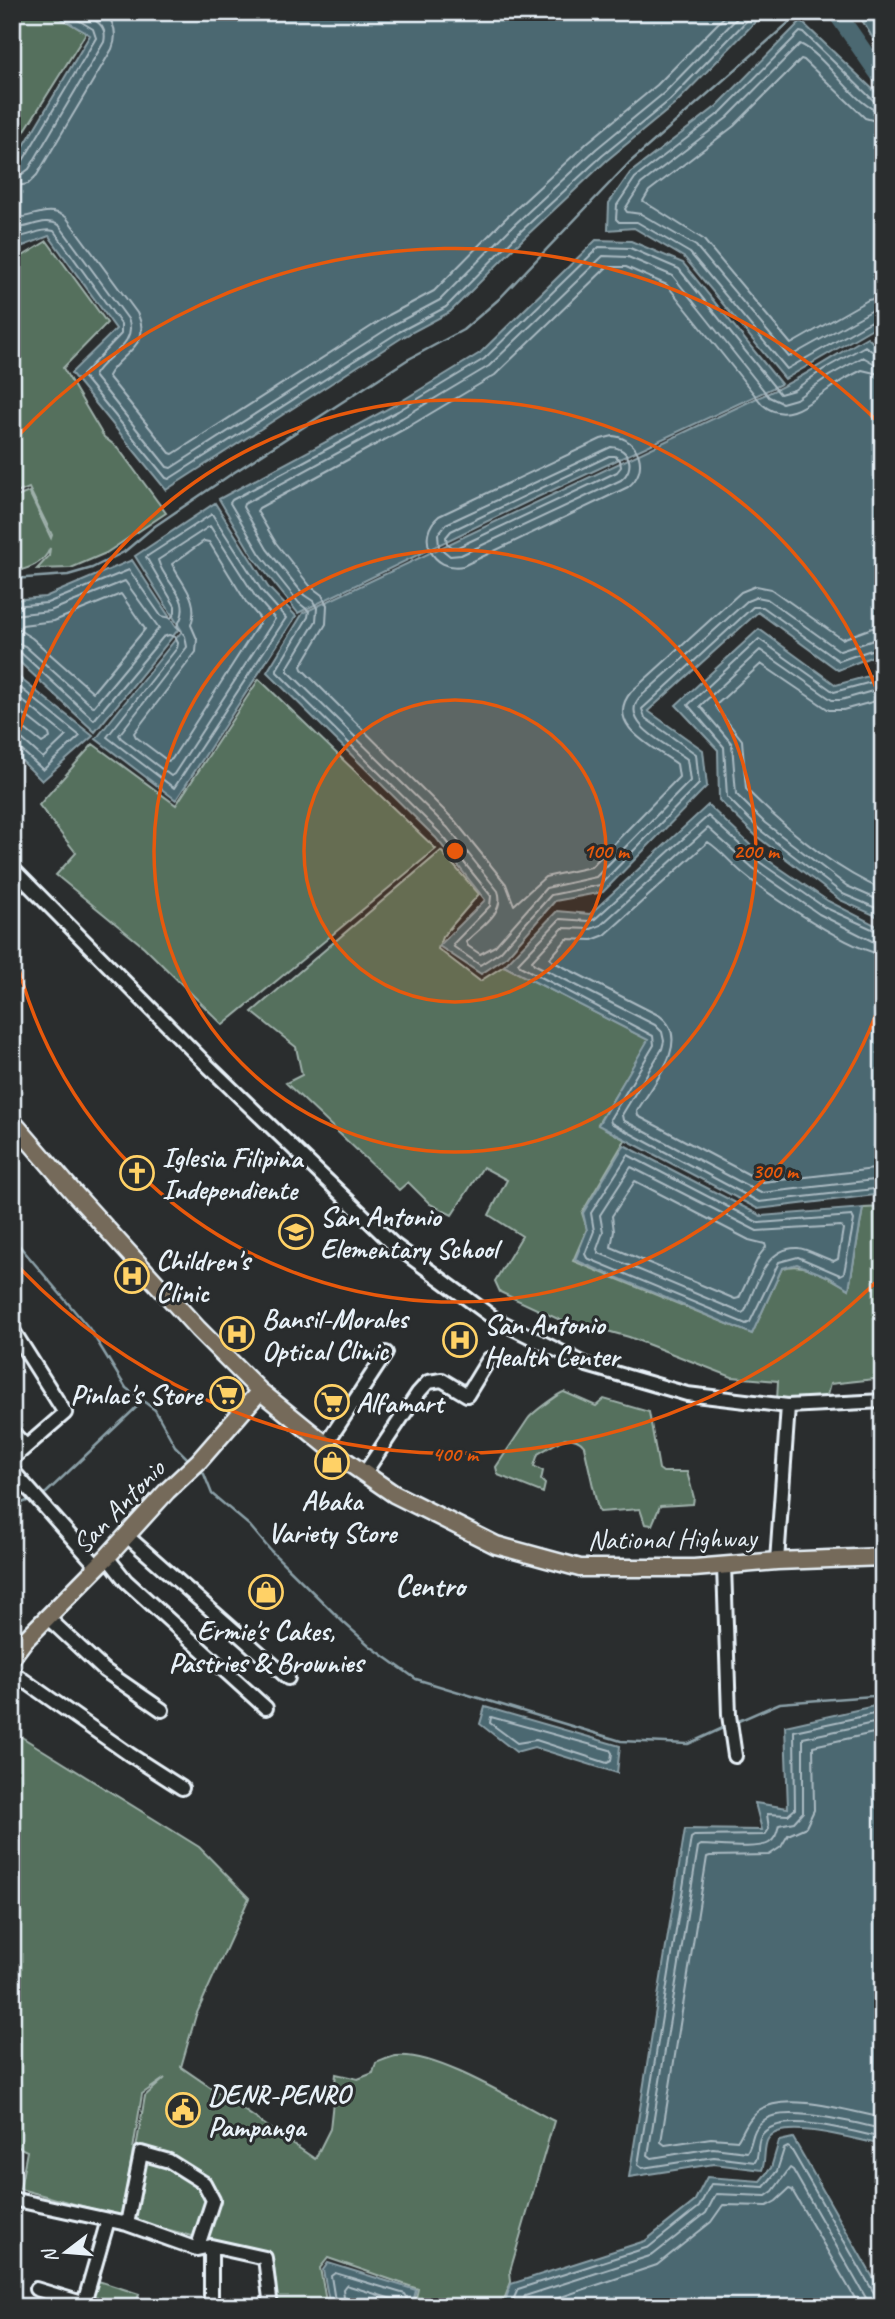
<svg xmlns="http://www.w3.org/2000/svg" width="895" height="2319" font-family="Caveat,sans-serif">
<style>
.green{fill:#556f5d;stroke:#9eb0aa;stroke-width:2}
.water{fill:#4c6871;stroke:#8a9fa7;stroke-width:2}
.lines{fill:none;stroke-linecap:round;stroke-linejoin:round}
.shore{stroke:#aabac2;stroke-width:2}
.stream{stroke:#8a9fa7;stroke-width:2.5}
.river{stroke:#4c6871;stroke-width:18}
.minor-casing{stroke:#e8f1f8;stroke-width:18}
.major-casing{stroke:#e8f1f8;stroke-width:21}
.minor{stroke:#2a2d2e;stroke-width:12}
.major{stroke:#746a5a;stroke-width:16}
.ring{fill:none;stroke:#e8590c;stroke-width:3.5}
.labels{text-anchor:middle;stroke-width:6;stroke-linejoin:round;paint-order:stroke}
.poi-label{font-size:28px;font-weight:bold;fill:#e8f1f8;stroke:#2a2d2e;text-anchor:start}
.street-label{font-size:28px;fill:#e8f1f8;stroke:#2a2d2e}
.neighbourhood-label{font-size:30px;font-weight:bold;fill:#e8f1f8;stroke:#2a2d2e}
.centre{fill:#e8590c;stroke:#2a2d2e;stroke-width:3.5}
.ring-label{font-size:21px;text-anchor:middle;font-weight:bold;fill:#e8590c;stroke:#2a2d2e;stroke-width:6;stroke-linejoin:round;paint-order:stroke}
</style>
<rect width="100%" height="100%" fill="#2a2d2e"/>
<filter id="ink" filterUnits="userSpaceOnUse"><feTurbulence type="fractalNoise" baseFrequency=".0143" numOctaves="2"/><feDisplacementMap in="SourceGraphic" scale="14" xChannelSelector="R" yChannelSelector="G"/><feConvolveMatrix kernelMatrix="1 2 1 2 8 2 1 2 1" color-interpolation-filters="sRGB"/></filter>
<g filter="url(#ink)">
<path class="green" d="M12,12H51L86,33L12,151Z
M47,241L107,323L63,368L104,437L118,448L166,513L106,553L71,568L37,569L49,556L50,548C44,564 28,569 12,572V499L29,492L51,538L52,535L29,488L12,495V269L18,259Z
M259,679L436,849L223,1025L144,947L56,875L76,853L39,805L93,744L176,805Z
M441,851L479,894L442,937L438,949L480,981L504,966L649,1040L598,1124L625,1140L582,1213L587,1229L573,1261L752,1334L782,1268C806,1261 828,1277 849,1289L863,1208L883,1207V1378L830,1384L825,1403L777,1401L778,1381L732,1377L629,1337L578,1323L575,1327L500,1292L495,1281L522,1236L489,1215L507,1180L483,1167L452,1215L430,1204L408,1182L399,1190L286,1083L302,1075L296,1047L252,1012Z
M564,1392L596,1406L604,1399L649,1412L659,1469L663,1472H687L694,1498L693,1504L660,1506L652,1525L645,1524L640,1509L600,1512L598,1509L584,1446C580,1440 572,1438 565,1438L538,1454L534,1466L543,1471L541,1480L545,1484L543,1493L498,1475L496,1467L528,1419C532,1413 559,1393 564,1392Z
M12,1731L199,1847L249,1898L196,2015L181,2067L315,2159L330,2129L336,2074L358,2079L373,2073L376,2063C382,2061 389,2057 396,2056C436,2051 517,2102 554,2121L510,2271L511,2282L501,2307H414L418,2289L328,2258L320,2268L327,2307H278L273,2271L260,2254L124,2218L145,2096L165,2078L142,2094L122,2217L20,2189L27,2151L12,2144V2124L17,2097L12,2096Z
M92,2279L139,2294L135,2307L118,2304L116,2307H103L85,2301Z"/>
<path class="water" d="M51,12H765L674,105L606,161L525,237L450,312L403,337L166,490L71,373L116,329L49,236L18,248L12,240V166L90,35Z
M857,12H877L883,22V55Z
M801,21L883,99V322L785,379L685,258L634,228L608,230L609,203L630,173L717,106Z
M596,240L631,241L683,263L781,384L529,501L298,613L254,558L219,499L395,405L480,353Z
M867,337L883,352V652L838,670L758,612L648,711L703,750L707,786L603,892L555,901L505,958L481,974L439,946L485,900L436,838L267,672L303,613L757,398C797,382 830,358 867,337Z
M215,503L268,587L296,616L176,800L96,739L182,631L135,556Z
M132,560L178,630L95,732L12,655V600L45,597Z
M759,629L836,685L883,672V919L840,900L755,835L719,800L718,750L676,705Z
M12,672L93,736L42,781L12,751Z
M708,805L762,856L828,901L883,929V1194L758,1209L598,1125L648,1040L504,966L557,911L590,914Z
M624,1145L761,1216L863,1208L849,1289L829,1277L797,1264L782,1268L752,1334L575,1260L587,1230L583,1213Z
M883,1704V2145C860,2141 781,2117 768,2139C763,2147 766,2161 762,2170L714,2164L629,2177L685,1829L762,1830L755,1803L788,1808L785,1726Z
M485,1707L620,1746L617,1773L534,1747L516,1752L480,1724Z
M793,2138L883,2295V2307H503L511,2284L645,2241L694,2202L707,2177L760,2181L771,2168L779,2141Z
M328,2263L416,2290L412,2307H330L323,2270Z"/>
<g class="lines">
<path class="shore" d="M883,104L875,102L804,33L800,32L721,112L635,178L617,205L616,219L619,222H637L690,253L787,369L877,318L883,317
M883,112C858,111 826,55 800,44L727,118L641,184L625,209L627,212L641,214L696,246L789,357L873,310L883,308
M883,123L865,118L804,60L801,59L734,126L649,191L643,201L703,239L791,344L868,300L883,297
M12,168L21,164L96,38L93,29L65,12
M12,177L21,175L29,169L104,42C108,25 95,20 82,12
M12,187L28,184L37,175L112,49C118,34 115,22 103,12
M12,218C33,219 46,204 66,217L137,313C154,346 119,354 108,376L170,453L173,454L389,315L434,291L506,218L588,142L657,85L729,12
M12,228C29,230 43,216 59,225L128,319C139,344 103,357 94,376L167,467L171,468L395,324L440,300L514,225L596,149L664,93L743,12
M12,237C27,239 40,227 54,231L121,324V334L82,375L166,478L169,479L399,332L446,307L520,232L602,156L670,100L755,12
M883,356L877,355L865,346L824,369L794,390L780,394L679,269L630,248L599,247L484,359L398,411L232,500L230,503L260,554L299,603L309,611L308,617L277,669V672L441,834L491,896L490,906L453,944L454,947L480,965L500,952L551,895L600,885L699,784L696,754L645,718L642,709L753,607H763L839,661L883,646
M883,365L875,364L863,357L829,376L796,399L782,403L769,397L673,276L628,257L603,256L489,366L402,418L244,504L243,507L267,549L304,595L313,601L317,608L316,621L288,667V671L448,828L498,891C506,913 479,928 466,942L468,946L480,954L495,946L546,888L596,877L690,781L687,759C670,746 619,724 639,698L747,601L757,597L767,599L840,651L883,637
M883,375L862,370C852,375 841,381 832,387C811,401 786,426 762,404L667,285L626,267H607L495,375L408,427L259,508L257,511L276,543L310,586L322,595L327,605L326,624L301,666L302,669L455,821L506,884L514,905L545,877L591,867L679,777L677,764C655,748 603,725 631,692L741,592L756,586L771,589L842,639L872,628L883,627
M613,436C640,439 650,470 628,487L463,566C432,572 415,536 439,516L601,439Z
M611,447C630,448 636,468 621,480L461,555L450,556L439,547L438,534L446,524Z
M609,456H615L620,460L621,467L617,472L458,547H452L447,543L446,537L451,531Z
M210,526L255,596L275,619L174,774L171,776L121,738L119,735L187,647L185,636L177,626C195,597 165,586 158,560Z
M204,541L209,542L246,602L261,620L172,759L168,761L136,737L134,733L196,652L197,639L191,625C200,599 182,585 172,564Z
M121,594L145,629L93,692L32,638L19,630L22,625L54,621Z
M12,606L47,603L129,570L161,616L171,618L175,613V606L146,557L212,514L262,591L286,618L174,788L107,737L177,648L178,643L175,637L169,635L163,637L94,720L20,652L12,650
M12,615L50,611L125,581L159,628L93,707L25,646L12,641
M883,679L834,692L759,639L688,705L724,747L727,797L760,830L843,894L883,911
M12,681L80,736L43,770L19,748L12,746
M883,688L841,700H832L760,650L700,706L732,744L736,794L765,823L847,886L883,902
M12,692L66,736L43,758L23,740L12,738
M883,699L843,710H829L761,664L715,706L742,740L746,789C785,828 832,868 883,890
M12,705L49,734L50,738L42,743L26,730L12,727
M883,934L824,907L758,861L708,816L595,919L589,921L560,919L518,963L520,966L653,1036L654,1045L610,1119L611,1123L759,1202L883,1188
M883,943L874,942L819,914L753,868L708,828L601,925L591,929L563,928L532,961L534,964L655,1025L662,1032L664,1041L662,1049L622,1115L623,1120L761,1193L883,1179
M883,954C854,953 769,895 745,875C732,865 722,851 708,842L605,935L592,940L567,939L550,958L552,961L660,1016C693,1040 652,1086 637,1111L638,1116L763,1182L883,1168
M628,1155L759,1223L852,1216L854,1220L844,1273L840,1275L798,1257L779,1262L750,1322L746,1324L587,1258L585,1254L594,1231L591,1213Z
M631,1167L757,1231L841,1226L843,1229L838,1259L834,1261C822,1258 809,1249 798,1248C765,1246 756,1287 745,1311L742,1313L599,1253L597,1249L603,1232L600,1215Z
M635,1181L749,1240L765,1244L766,1247L759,1256L739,1298L735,1299L611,1247L614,1231L612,1216Z
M883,1712L794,1731L795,1809L788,1815L767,1814L769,1829L765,1835L694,1836L691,1838L638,2165L642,2168L714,2157L755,2162C760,2155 756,2144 761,2136C778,2108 855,2133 883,2138
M491,1717L610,1750L612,1753L611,1761L607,1763L536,1740L517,1743L490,1723Z
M883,1721L803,1738V1812L794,1822L779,1825C777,1832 776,1839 769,1843C757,1850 717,1845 701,1845L698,1847L648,2155L652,2158L713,2148L747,2152C754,2141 750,2130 764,2120C784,2104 857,2124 883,2129
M883,1731L813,1746L814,1810L806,1827L788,1835L781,1847L769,1855L710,1856L707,1857L661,2142L665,2145L711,2138L738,2140C744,2130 748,2118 759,2110C787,2091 852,2112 883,2118
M336,2307L331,2276L335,2273L405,2294L407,2297L406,2307
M345,2307L343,2289L346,2285L395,2300L397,2307
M510,2307L518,2289L649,2247L699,2207L711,2184L764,2187L777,2171L784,2149L788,2147L791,2149L874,2293L883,2297
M520,2307L525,2296L653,2255L706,2213L716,2194L766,2196L773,2191L790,2168L793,2170L866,2298L874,2305L883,2306
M531,2307L657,2265L711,2222L723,2205L767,2206L776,2201L789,2189L792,2190L860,2307"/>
<path class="stream" d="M12,579L68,575L92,568L124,552L155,526L230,475L407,360L463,330L499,299L629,163L801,12
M12,1237L89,1328L126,1388L155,1410L175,1446L189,1460
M199,1469L204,1474L212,1494L250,1526L271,1551L343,1622L370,1646L416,1679L621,1741L688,1744L725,1727
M41,1495L46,1493L143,1401
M12,1507L32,1499
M734,1723L780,1703L873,1696L883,1692"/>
<path class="river" d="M836,12L883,80"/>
<g class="minor-casing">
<path id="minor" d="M12,868L205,1063L393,1244L495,1319L587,1365L687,1394L788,1406L883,1401
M12,1329L65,1413L12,1459
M12,1432L26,1446
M326,1444L386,1353
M12,1470L97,1566
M364,1474L418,1393L428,1382L442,1380L467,1395L489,1359
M127,1536L288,1678
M107,1557L126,1581L266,1708
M777,1561L788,1406
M724,1566L729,1715L735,1756
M47,1617L104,1670L162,1710
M12,1672L129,1754L182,1788
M12,2199L127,2224L197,2249L211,2246L265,2258L271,2307
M127,2224L141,2153L169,2161L204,2183L213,2200L197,2249
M211,2246V2307
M36,2289L79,2302L85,2300L108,2220"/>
</g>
<g class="major-casing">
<path id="major" d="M12,1121L74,1193L198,1329L260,1391L346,1461L394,1494L496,1545L580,1568H694L777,1561L883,1557
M12,1657L24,1641L107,1557L167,1491L199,1461L260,1391"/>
</g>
<use href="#minor" class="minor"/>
<use href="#major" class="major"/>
</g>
</g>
<circle cx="455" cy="851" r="151" fill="#e8590c" fill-opacity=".12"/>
<g class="ring">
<circle cx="455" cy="851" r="151"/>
<circle cx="455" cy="851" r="301"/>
<path d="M882 998A452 452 0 0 1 13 945M13 757A452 452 0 0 1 882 704"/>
<path d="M881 1277A603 603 0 0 1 14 1262M14 440A603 603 0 0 1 881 425"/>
</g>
<defs>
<g id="church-ring" transform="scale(1.75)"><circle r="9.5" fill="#2a2d2e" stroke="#ffd166" stroke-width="1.5"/><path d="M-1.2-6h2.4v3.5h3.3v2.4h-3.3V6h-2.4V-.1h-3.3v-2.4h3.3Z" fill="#ffd166"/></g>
<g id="school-ring" transform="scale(1.75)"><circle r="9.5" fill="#2a2d2e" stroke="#ffd166" stroke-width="1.5"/><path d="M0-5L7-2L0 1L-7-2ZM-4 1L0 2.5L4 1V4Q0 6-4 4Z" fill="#ffd166"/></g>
<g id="hospital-ring" transform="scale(1.75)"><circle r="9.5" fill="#2a2d2e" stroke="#ffd166" stroke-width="1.5"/><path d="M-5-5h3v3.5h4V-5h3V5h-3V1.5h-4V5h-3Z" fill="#ffd166"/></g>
<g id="supermarket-ring" transform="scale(1.75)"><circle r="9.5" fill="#2a2d2e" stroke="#ffd166" stroke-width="1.5"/><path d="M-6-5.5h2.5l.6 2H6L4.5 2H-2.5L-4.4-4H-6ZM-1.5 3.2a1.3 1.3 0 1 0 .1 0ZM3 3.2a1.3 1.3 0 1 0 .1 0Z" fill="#ffd166"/></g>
<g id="shop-ring" transform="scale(1.75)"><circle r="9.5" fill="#2a2d2e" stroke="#ffd166" stroke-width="1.5"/><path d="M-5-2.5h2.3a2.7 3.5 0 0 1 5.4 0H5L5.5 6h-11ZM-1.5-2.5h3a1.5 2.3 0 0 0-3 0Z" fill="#ffd166"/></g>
<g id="civic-ring" transform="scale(1.75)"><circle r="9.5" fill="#2a2d2e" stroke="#ffd166" stroke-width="1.5"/><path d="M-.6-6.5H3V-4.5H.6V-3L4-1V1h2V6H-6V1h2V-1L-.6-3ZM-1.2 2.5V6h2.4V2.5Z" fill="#ffd166"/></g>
</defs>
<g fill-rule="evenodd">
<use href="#church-ring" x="137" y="1173"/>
<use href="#school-ring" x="296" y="1232"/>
<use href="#hospital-ring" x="132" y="1276"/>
<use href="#hospital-ring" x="237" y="1334"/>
<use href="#hospital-ring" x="460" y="1340"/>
<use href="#supermarket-ring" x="227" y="1394"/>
<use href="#supermarket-ring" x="332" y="1402"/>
<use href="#shop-ring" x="332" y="1462"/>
<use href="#shop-ring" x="266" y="1592"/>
<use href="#civic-ring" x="183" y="2110"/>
</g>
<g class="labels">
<g class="poi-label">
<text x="162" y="1167">Iglesia Filipina<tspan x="162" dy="32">Independiente</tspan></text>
<text x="320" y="1226">San Antonio<tspan x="320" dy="32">Elementary School</tspan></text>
<text x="156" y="1270">Children's<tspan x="156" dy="32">Clinic</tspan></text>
<text x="262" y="1328">Bansil-Morales<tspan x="262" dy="32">Optical Clinic</tspan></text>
<text x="484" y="1334">San Antonio<tspan x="484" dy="32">Health Center</tspan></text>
<text x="202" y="1404" text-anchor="end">Pinlac's Store</text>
<text x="356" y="1412">Alfamart</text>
<text x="332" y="1510" text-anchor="middle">Abaka<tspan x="332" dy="32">Variety Store</tspan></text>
<text x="266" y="1640" text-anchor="middle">Ermie's Cakes,<tspan x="266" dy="32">Pastries &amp; Brownies</tspan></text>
<text x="208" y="2104">DENR-PENRO<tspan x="208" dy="32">Pampanga</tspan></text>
</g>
<g class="street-label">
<text transform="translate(118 1506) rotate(-46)" y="10">San Antonio</text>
<text transform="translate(672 1538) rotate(-1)" y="10">National Highway</text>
</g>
<g class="neighbourhood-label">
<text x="430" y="1596">Centro</text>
</g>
</g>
<circle cx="455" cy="851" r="10" class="centre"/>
<g class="ring-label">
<text x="606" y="858">100 m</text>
<text x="756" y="858">200 m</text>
<text x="775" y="1178">300 m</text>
<text x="455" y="1461">400 m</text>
</g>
<rect width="895" height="2319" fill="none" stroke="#2a2d2e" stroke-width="42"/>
<rect x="21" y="21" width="853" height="2277" fill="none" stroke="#e8f1f8" stroke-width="2.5" filter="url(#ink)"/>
<g transform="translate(66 2252) rotate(254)" stroke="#2a2d2e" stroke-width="5" paint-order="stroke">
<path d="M0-5L12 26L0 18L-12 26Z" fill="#e8f1f8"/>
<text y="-10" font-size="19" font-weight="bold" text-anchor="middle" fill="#e8f1f8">N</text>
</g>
</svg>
